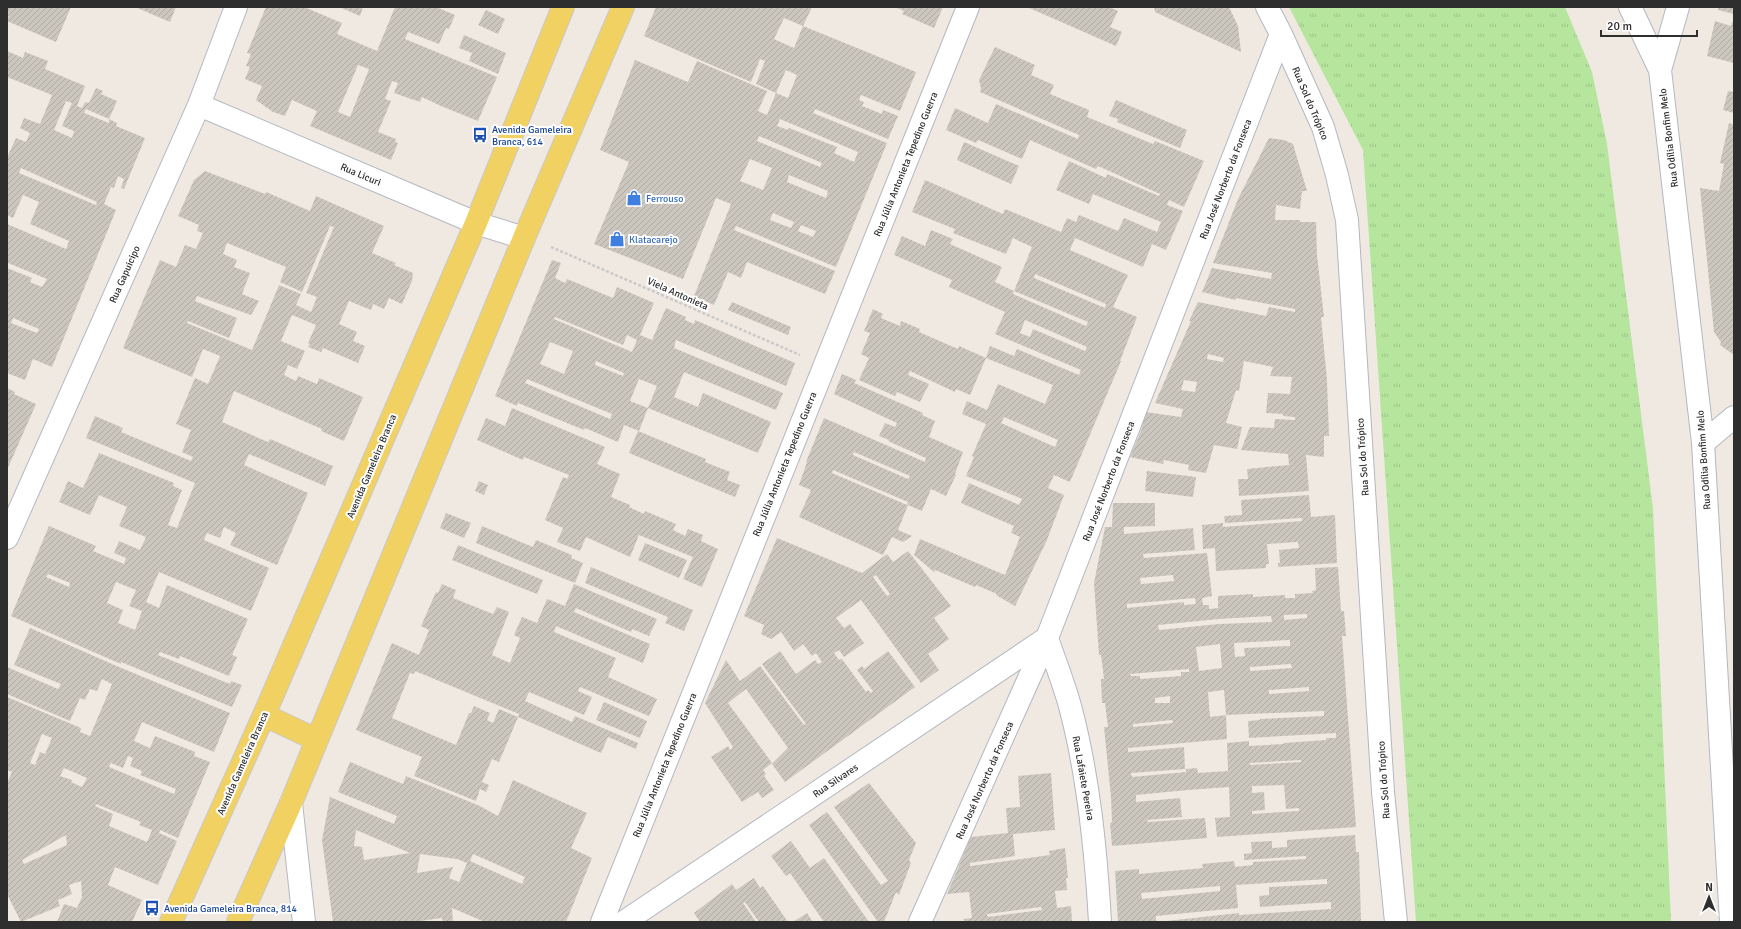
<svg xmlns="http://www.w3.org/2000/svg" width="1741" height="929" font-family="Signika,sans-serif">
<style>
.grass{fill:url(#grass-tufts)}
.building{fill:url(#building-hatch);fill-rule:evenodd}
.lines{fill:none;stroke-linecap:round;stroke-linejoin:round}
.minor-casing{stroke:#b4b7c1;stroke-width:24}
.major-casing{stroke:#c9c9c9;stroke-width:24}
.path{stroke:#c9c9c9;stroke-width:2.5;stroke-dasharray:3 2;stroke-linecap:butt}
.minor{stroke:#fff;stroke-width:22}
.major{stroke:#f2d163;stroke-width:22}
.labels{text-anchor:middle;stroke-width:4;stroke-linejoin:round;paint-order:stroke}
.street-label{font-size:10px;fill:#2e2e2e;stroke:#fff}
.transit-label{font-size:10px;fill:#164399;stroke:#fff;text-anchor:start}
.shop-label{font-size:10px;fill:#366cbe;stroke:#fff;text-anchor:start}
</style>
<defs>
<pattern id="grass-tufts" width="24" height="20" patternUnits="userSpaceOnUse"><rect width="24" height="20" fill="#b6e59e"/><path d="M3 7l-1-3M5 7V3M7 7l1-3M15 17l-1-3M17 17v-4M19 17l1-3" fill="none" stroke="#9dc588"/></pattern>
<pattern id="building-hatch" width="6" height="6" patternUnits="userSpaceOnUse"><rect width="6" height="6" fill="#cbc7bf"/><path d="M-1 1l2-2M0 6l6-6M5 7l2-2" fill="none" stroke="#afaba4"/></pattern>
</defs>
<rect width="100%" height="100%" fill="#efe9e1"/>
<path class="grass" d="M1289,7H1565L1592,72L1607,144L1653,509L1671,922H1416L1363,150Z"/>
<path class="building" d="M7,7H71L56,42L7,21L9,16L7,15Z
M135,7H176L170,22Z
M266,7H304L342,23L337,34L377,51L395,7H436L455,15L449,29L446,28L439,44L408,32L405,39L497,77L478,121L441,106L422,97L420,102L394,93L398,83L392,81L385,99L391,101L378,132L396,139L395,142L398,143L391,160L310,126L317,111L292,100L285,116L273,112L256,100L262,86L245,79L250,67L246,66L251,54L247,53ZM358,65L369,69L350,117L338,112Z
M339,7H363L360,16Z
M656,7H812L803,26L784,18L774,39L794,48L803,26L916,72L900,111L861,95L859,100L864,102L862,106L882,114L883,110L898,116L888,139L815,109L813,113L887,143L836,267L736,226L734,230L835,271L825,294L747,262L741,278L728,272L714,305L694,296L731,204L716,198L683,279L594,244L629,162L600,150L635,60L688,82L697,61L767,91L758,111L767,115L776,93L788,98L797,75L786,70L776,93L756,84L765,61L760,59L751,82L644,36ZM780,119L858,152L854,162L834,153L837,147L789,128L788,130L777,126ZM759,136L822,163L820,167L757,141ZM750,159L772,168L763,190L740,181ZM789,175L828,191L826,198L787,182ZM773,213L794,222L791,228L770,220ZM801,225L816,231L813,237L798,231Z
M895,7H943L934,28L902,14L904,11Z
M1027,7H1109L1118,11L1110,27L1122,32L1116,46Z
M1154,7H1229L1238,26L1241,52L1155,12Z
M1719,7H1734V14L1718,10Z
M486,10L505,19L498,34L478,25Z
M1715,21L1731,26L1732,22H1734V63L1707,56Z
M464,35L506,53L498,74L469,61L472,53L459,48Z
M995,47L1035,65L1031,75L1054,85L1050,94L1089,110L1087,117L1153,144L1155,141L1204,161L1184,207L1169,200L1167,205L1183,211L1166,250L1152,244L1143,267L1075,238L1070,250L1128,275L1113,307L1137,317L1120,361H1121L1070,482L1054,475L1048,488L1064,495L1047,540L1015,606L996,595L997,594L976,585L975,587L935,570L934,572L914,555L920,539L1005,575L1020,537L1011,533L1014,526L961,503L969,483L1019,505L1022,499L966,476L974,457L972,456L986,424L962,414L967,401L987,410L998,384L1045,404L1053,385L986,358L990,346L1014,356L1017,349L1079,375L1081,370L995,334L1005,312L949,287L952,280L894,255L902,236L925,246L931,230L953,239L950,244L1002,267L995,282L1014,291L1032,247L1013,238L1006,254L953,233L955,229L912,212L925,180L1003,214L1005,209L1061,232L1067,218L1076,222L1079,215L1118,231L1124,218L1157,232L1161,222L1093,194L1089,204L1056,190L1069,161L1106,178L1107,174L1159,196L1160,194L1098,166L1096,169L1030,140L1022,159L978,140L976,143L946,130L955,108L988,123L996,104L1078,139L1079,135L980,92L981,88L979,80ZM1035,274L1106,304L1105,308L1034,278ZM1014,291L1088,322L1086,326L1013,294ZM1025,320L1087,347L1085,351L1033,329L1030,337L1020,333ZM1004,417L1058,440L1055,447L1001,423Z
M7,51L23,58L25,52L48,61L45,69L85,86L77,106L82,108L85,102L89,103L96,88L103,91L101,94L117,101L109,119L86,109L84,113L109,123V119L117,123L116,126L145,138L124,189L121,188L124,179L118,176L114,188L111,187L104,204L116,210L52,367L33,359L25,380L7,373V268L32,278L30,282L42,287L47,279L8,263L7,224L66,249L69,241L30,224L39,202L23,195L13,218L7,215V158L16,138L26,142L30,133L20,128L24,118L40,124L52,95L7,77ZM66,101L72,103L62,126L74,131L72,138L54,130ZM21,168L97,202L96,205L19,173ZM13,318L39,329L37,333L11,323Z
M1728,91L1734,92V113L1723,110Z
M1116,100L1187,130L1180,148L1117,122L1118,119L1109,116Z
M1729,123L1734,125V355L1720,345L1721,342L1714,332L1700,188L1719,191L1724,164L1720,163Z
M1269,138L1284,140L1293,144L1307,191H1302L1300,209L1276,205L1275,220H1300V222H1316L1317,255L1324,317H1321L1327,380L1329,436H1324V457L1306,455L1309,491L1239,496L1238,479H1248L1247,469L1289,465L1288,454L1241,450L1250,427L1274,428L1275,419L1295,420V417L1283,416V414L1266,413L1268,393L1290,394L1292,377L1270,376L1273,367L1244,361L1239,391L1236,390L1226,423L1242,427L1237,449L1214,445L1206,473L1188,470L1189,465L1164,460L1163,464L1130,457L1141,431L1145,412L1181,417L1183,409L1155,403L1191,321H1189L1198,302L1266,316L1269,307L1295,312V309L1236,298V300L1202,292L1212,268L1271,279L1272,273L1213,263L1238,199ZM1208,354L1224,358L1223,362L1207,359ZM1184,380L1197,382L1195,392L1181,390Z
M964,142L1019,166L1011,184L957,160Z
M205,171L265,194L266,192L310,211L316,196L384,226L372,253L396,263L394,265L413,273L412,281L402,304L389,298L384,309L373,304L371,310L349,301L339,324L357,332L353,341L365,346L358,363L323,348L321,352L308,347L310,344L308,343L316,325L292,315L281,341L305,351L297,369L288,365L284,375L296,381L298,376L317,384L319,378L363,397L344,441L321,431L322,429L234,391L222,422L268,442L270,439L333,466L325,486L249,454L244,465L308,493L277,565L230,545L236,533L224,527L220,538L207,533L204,540L269,568L251,611L159,572L146,602L159,608L167,585L248,619L232,655L237,657L229,676L180,656L179,659L160,652L158,655L230,684L231,681L242,685L232,707L121,662V664L11,616L49,526L96,546L93,551L124,564L126,558L114,553L119,541L140,550L146,537L119,526L127,507L99,495L90,515L59,502L68,481L83,488L99,453L174,483L173,486L182,490L168,525L177,528L195,483L86,438L95,416L123,428L121,432L191,461L193,457L182,452L191,430L176,424L195,378L208,384L220,356L203,349L192,377L123,348L160,260L176,267L185,245L196,249L203,233L197,231L199,225L178,216L194,180ZM330,226L334,227L306,293L317,297L311,312L296,305L301,294L279,285L252,350L187,323L188,321L229,338L237,318L195,301L197,296L251,315L259,301L242,294L250,273L234,267L237,260L223,254L227,243L286,267L280,282L302,292ZM48,574L70,583L69,587L46,577ZM116,582L136,590L129,606L142,611L135,630L118,623L123,610L107,603Z
M552,260L561,263L555,278L565,283L567,279L613,298L617,287L654,303L640,335L652,340L666,308L686,317L685,320L694,324L695,320L795,363L786,386L676,340L674,348L783,393L776,410L684,372L674,397L698,407L703,393L771,422L758,453L648,408L657,386L639,379L630,401L648,408L639,431L624,425L618,442L585,428L584,430L518,403L517,406L495,396ZM555,317L623,345L627,335L637,340L632,352L554,319ZM550,342L573,351L564,374L540,364ZM596,361L624,373L623,376L595,365ZM527,379L612,414L610,419L525,383Z
M732,302L791,327L788,335L728,310Z
M873,309L883,314L881,318L900,326L901,321L920,329L919,332L958,349L959,346L986,358L970,395L956,389L955,392L910,371L908,375L929,384L920,402L897,392L895,396L859,380L869,358L861,354L870,333L864,331Z
M842,374L856,380L854,383L923,413L922,415L935,421L929,437L963,452L955,474L956,475L946,496L931,489L922,511L908,505L898,530L912,536L903,542L892,537L883,555L799,517L811,490L799,485L807,462H806L824,418L925,462L926,458L888,441L889,440L879,436L885,423L895,427L897,423L834,394ZM854,452L910,476L908,479L853,455ZM833,470L908,502L907,505L832,473Z
M7,388L15,392L14,394L36,404L7,470Z
M512,408L605,447L597,464L620,474L611,497L630,505L629,507L644,514L645,511L676,524L673,530L685,536L688,529L703,535L701,541L718,549L702,587L683,579L693,557L639,535L630,557L586,537L580,551L557,542L563,528L545,520L563,477L567,479L569,475L524,457L523,460L477,440L486,418L505,426Z
M638,431L706,459L705,462L730,472L727,480L740,485L735,497L629,453Z
M1147,471L1196,477L1193,497L1145,491Z
M479,481L488,485L484,495L475,491Z
M1309,495L1311,517L1335,515L1337,563L1278,567V563H1280L1279,550L1299,548L1298,542L1267,544L1269,564H1266V568L1216,571L1215,548L1203,549L1202,525L1223,523V527L1302,521V518L1225,523L1224,516L1242,515L1241,500Z
M1113,503H1155V526L1124,527V534L1193,528L1195,550L1143,554L1144,558L1207,553L1212,596L1202,598L1203,605H1209V609L1218,608V596L1253,594V597L1285,595V598H1295V594L1313,593L1312,591L1316,590L1315,568L1338,567L1341,611H1344L1346,636H1342L1356,827L1217,837L1215,818L1230,817L1229,787L1188,790L1136,795V802L1180,798L1182,817L1147,820L1148,822L1205,818L1207,838L1112,846L1110,823L1112,822L1111,797L1104,727H1108L1105,703H1102L1101,679H1104L1101,655H1099L1094,583L1105,527H1112ZM1173,575L1174,581L1141,584L1140,578ZM1195,598L1196,604L1184,605V602L1127,608V604ZM1307,614V618L1284,620V615ZM1271,616L1272,622L1219,624L1159,630L1158,625L1219,619ZM1290,640V646L1244,648L1245,656L1235,657L1234,643ZM1220,644L1222,668L1199,671L1196,647ZM1291,664L1292,668L1250,671V667ZM1189,669V672H1181V676L1140,679V676H1131L1130,674ZM1309,687V691L1269,694V690ZM1224,690L1226,715L1324,711V716L1260,719V720L1248,721L1249,738L1336,733V738H1326V740L1284,743V744L1249,746V741L1227,743L1228,771L1198,773L1197,768L1186,769V772L1132,777L1131,773L1185,769L1184,747L1128,752V748L1227,739L1226,715L1210,717L1208,692ZM1170,696V703H1155V698ZM1172,720L1173,723L1133,727V724ZM1301,760V762L1250,765V763ZM1284,785L1286,809L1299,808V811L1252,814V811L1265,810L1264,792L1252,793V786Z
M446,513L471,523L464,538L440,528Z
M482,526L533,547L536,540L572,555L571,558L583,563L575,583L476,543Z
M777,538L862,573L887,554L893,562L908,551L951,606L934,618L949,639L928,654L939,670L921,683L861,600L836,618L844,628L850,624L864,643L844,657L839,650L834,653L839,660L842,659L866,692L868,690L871,693L873,691L857,670L862,666L864,669L888,651L915,687L785,782L772,764L788,748L746,689L728,703L772,763L763,770L766,774L764,776L774,790L762,798L758,792L742,802L711,757L728,746L730,750L733,747L705,703L726,660L740,681L760,666L804,725L806,724L762,664L780,651L796,674L815,660L818,664L822,662L816,653L812,656L803,644L794,651L781,632L771,639L761,634L764,625L744,616ZM876,575L890,594L887,596L873,577Z
M645,543L687,560L679,578L638,560Z
M458,545L543,580L537,594L452,560Z
M591,567L693,610L684,631L665,623L668,617L585,583Z
M442,584L456,590L453,598L493,614L497,607L509,612L492,655L510,663L520,638L514,635L522,617L537,623L547,599L565,606L574,584L657,619L649,636L632,629L631,632L576,608L574,612L650,644L643,663L556,626L554,632L616,658L608,677L657,699L649,716L580,687L578,691L592,697L584,715L529,692L525,701L572,722L575,716L638,743L636,749L608,737L601,753L518,717L519,714L415,671L414,674L410,673L392,718L456,745L469,713H471L474,706L490,713L487,720L493,723L499,709L518,717L499,762L492,759L482,782L489,785L486,792L480,789L476,801L414,776L422,757L356,730L392,643L419,655L429,630L421,626L436,592L438,593Z
M30,628L119,667L230,713L214,752L142,722L134,741L150,748L155,736L195,752L194,756L210,762L178,838L160,830L159,833L177,841L158,885L115,867L108,885L142,900L132,922H57L64,904L77,908L82,897L81,881L69,885L72,894L58,900L60,906L21,922L7,894V783L12,772L7,770V697L81,728L80,732L90,736L112,684L102,679L97,691L90,689L85,700L80,698L70,721L7,694V667L58,689L61,684L14,665ZM42,734L52,738L45,754L40,752L35,765L30,763ZM128,756L133,758L130,766L142,771L140,775L176,789L174,794L109,767L111,763L123,768ZM64,768L87,778L82,787L71,782L72,780L60,776ZM96,804L141,822L139,825L152,830L147,842L109,826L113,814L95,806ZM66,835L67,845L24,864L22,860Z
M604,702L647,721L640,738L596,720Z
M350,762L403,784L406,776L480,806L498,816L513,780L587,813L571,848L592,858L566,922H485L452,908L453,922H443L442,918L420,921V922H333L322,840L330,797L394,824L397,816L338,792ZM356,830L410,853L364,860L362,847L354,846ZM420,854L457,859L467,863L459,882L449,878L453,867L417,873ZM473,854L525,877L522,884L470,861Z
M1051,773L1055,830L1013,834L1015,856L970,863V866L1050,855L1049,851L1065,848L1068,878H1066L1067,890L1055,891L1057,908L1071,906L1072,922H964V919L972,918L969,892L947,894L971,837L1008,833L1006,808L1020,807L1018,776ZM1041,907L1042,910L988,917L987,914Z
M869,783L916,843L909,860L911,863L899,895L896,892L884,922H878L809,825L827,812L881,885L888,881L834,807Z
M1355,835L1356,852H1359L1361,922H1157L1239,913V915L1331,909V902L1260,907L1259,896L1269,895V887L1327,884V879L1236,885L1238,908L1156,916V922H1118L1115,871L1139,869V874L1203,868L1202,864L1234,861L1235,867L1253,865V862L1306,859V856L1244,860V854L1252,853L1251,842L1272,841V848L1287,847V840ZM1220,886V891L1142,899L1141,893Z
M791,841L810,868L824,858L869,922H824L790,873L786,876L771,856Z
M754,878L760,888L763,886L788,922H759L745,902L743,903L756,922H700L694,913L732,884L736,890Z
M807,913L813,922H793Z"/>
<g class="lines">
<g class="minor-casing">
<path id="minor" d="M1267,7L1281,34L1323,127L1337,175L1347,220L1383,792L1396,922
M1630,7L1660,70L1703,443L1731,922
M1660,70L1678,7
M199,105L476,223L524,238
M1703,443L1734,417
M7,538L199,105L236,7
M1047,638C1055,662 1065,686 1071,710C1089,779 1096,851 1100,922
M291,803L304,922
M602,922L968,7
M624,922L1047,638
M920,922L1047,638L1281,34"/>
</g>
<g class="major-casing">
<path id="major" d="M264,715L317,740
M171,922L264,715L476,223L563,7
M238,922L291,803L524,238L623,7"/>
</g>
<path class="path" d="M551,247L800,355"/>
<use href="#minor" class="minor"/>
<use href="#major" class="major"/>
</g>
<defs>
<g id="bus-bare" transform="scale(1.2)"><path d="M-5-6H5V4H4V6H2V4H-2V6H-4V4H-5ZM-3.5-4V0h7V-4ZM-3.5 1.2v1.5H-2V1.2ZM2 1.2v1.5H3.5V1.2Z" fill="#1a4fb4" stroke="#fff" stroke-width="2.5" paint-order="stroke"/></g>
<g id="shop-bare" transform="scale(1.2)"><path d="M-5-2.5h2.3a2.7 3.5 0 0 1 5.4 0H5L5.5 6h-11ZM-1.5-2.5h3a1.5 2.3 0 0 0-3 0Z" fill="#3f7fe0" stroke="#fff" stroke-width="2.5" paint-order="stroke"/></g>
</defs>
<g fill-rule="evenodd">
<use href="#bus-bare" x="480" y="135"/>
<use href="#shop-bare" x="634" y="198"/>
<use href="#shop-bare" x="617" y="239"/>
<use href="#bus-bare" x="152" y="908"/>
</g>
<g class="labels">
<g class="street-label">
<text transform="translate(1311 103) rotate(67)" y="4">Rua Sol do Trópico</text>
<text transform="translate(1668 138) rotate(-97)" y="4">Rua Odília Bonfim Melo</text>
<text transform="translate(905 164) rotate(-68)" y="4">Rua Júlia Antonieta Tepedino Guerra</text>
<text transform="translate(361 174) rotate(23)" y="4">Rua Licuri</text>
<text transform="translate(1225 179) rotate(-69)" y="4">Rua José Norberto da Fonseca</text>
<text transform="translate(124 274) rotate(-66)" y="4">Rua Gapuicipo</text>
<text transform="translate(678 293) rotate(24)" y="4">Viela Antonieta</text>
<text transform="translate(1362 457) rotate(-94)" y="4">Rua Sol do Trópico</text>
<text transform="translate(1703 460) rotate(-94)" y="4">Rua Odília Bonfim Melo</text>
<text transform="translate(784 464) rotate(-68)" y="4">Rua Júlia Antonieta Tepedino Guerra</text>
<text transform="translate(371 466) rotate(-67)" y="4">Avenida Gameleira Branca</text>
<text transform="translate(1108 481) rotate(-69)" y="4">Rua José Norberto da Fonseca</text>
<text transform="translate(242 763) rotate(-66)" y="4">Avenida Gameleira Branca</text>
<text transform="translate(664 765) rotate(-68)" y="4">Rua Júlia Antonieta Tepedino Guerra</text>
<text transform="translate(1084 778) rotate(80)" y="4">Rua Lafaiete Pereira</text>
<text transform="translate(835 780) rotate(-34)" y="4">Rua Silvares</text>
<text transform="translate(984 780) rotate(-66)" y="4">Rua José Norberto da Fonseca</text>
<text transform="translate(1383 780) rotate(-94)" y="4">Rua Sol do Trópico</text>
</g>
<g class="transit-label">
<text x="492" y="133">Avenida Gameleira<tspan x="492" dy="12">Branca, 614</tspan></text>
<text x="164" y="912">Avenida Gameleira Branca, 814</text>
</g>
<g class="shop-label">
<text x="646" y="202">Ferrouso</text>
<text x="629" y="243">Klatacarejo</text>
</g>
</g>
<rect width="1741" height="929" fill="none" stroke="#2e2e2e" stroke-width="16"/>
<g transform="translate(1709 897)" stroke="#ffffff" stroke-width="3" paint-order="stroke">
<path d="M0-3L7 15L0 10L-7 15Z" fill="#2e2e2e"/>
<text y="-6" font-size="11" font-weight="bold" text-anchor="middle" fill="#2e2e2e">N</text>
</g>
<path d="M1601 30v6h96v-6" fill="none" stroke="#2e2e2e" stroke-width="2"/>
<text x="1607" y="30" font-size="12" fill="#2e2e2e" stroke="#ffffff" stroke-width="3" paint-order="stroke">20 m</text>
</svg>
